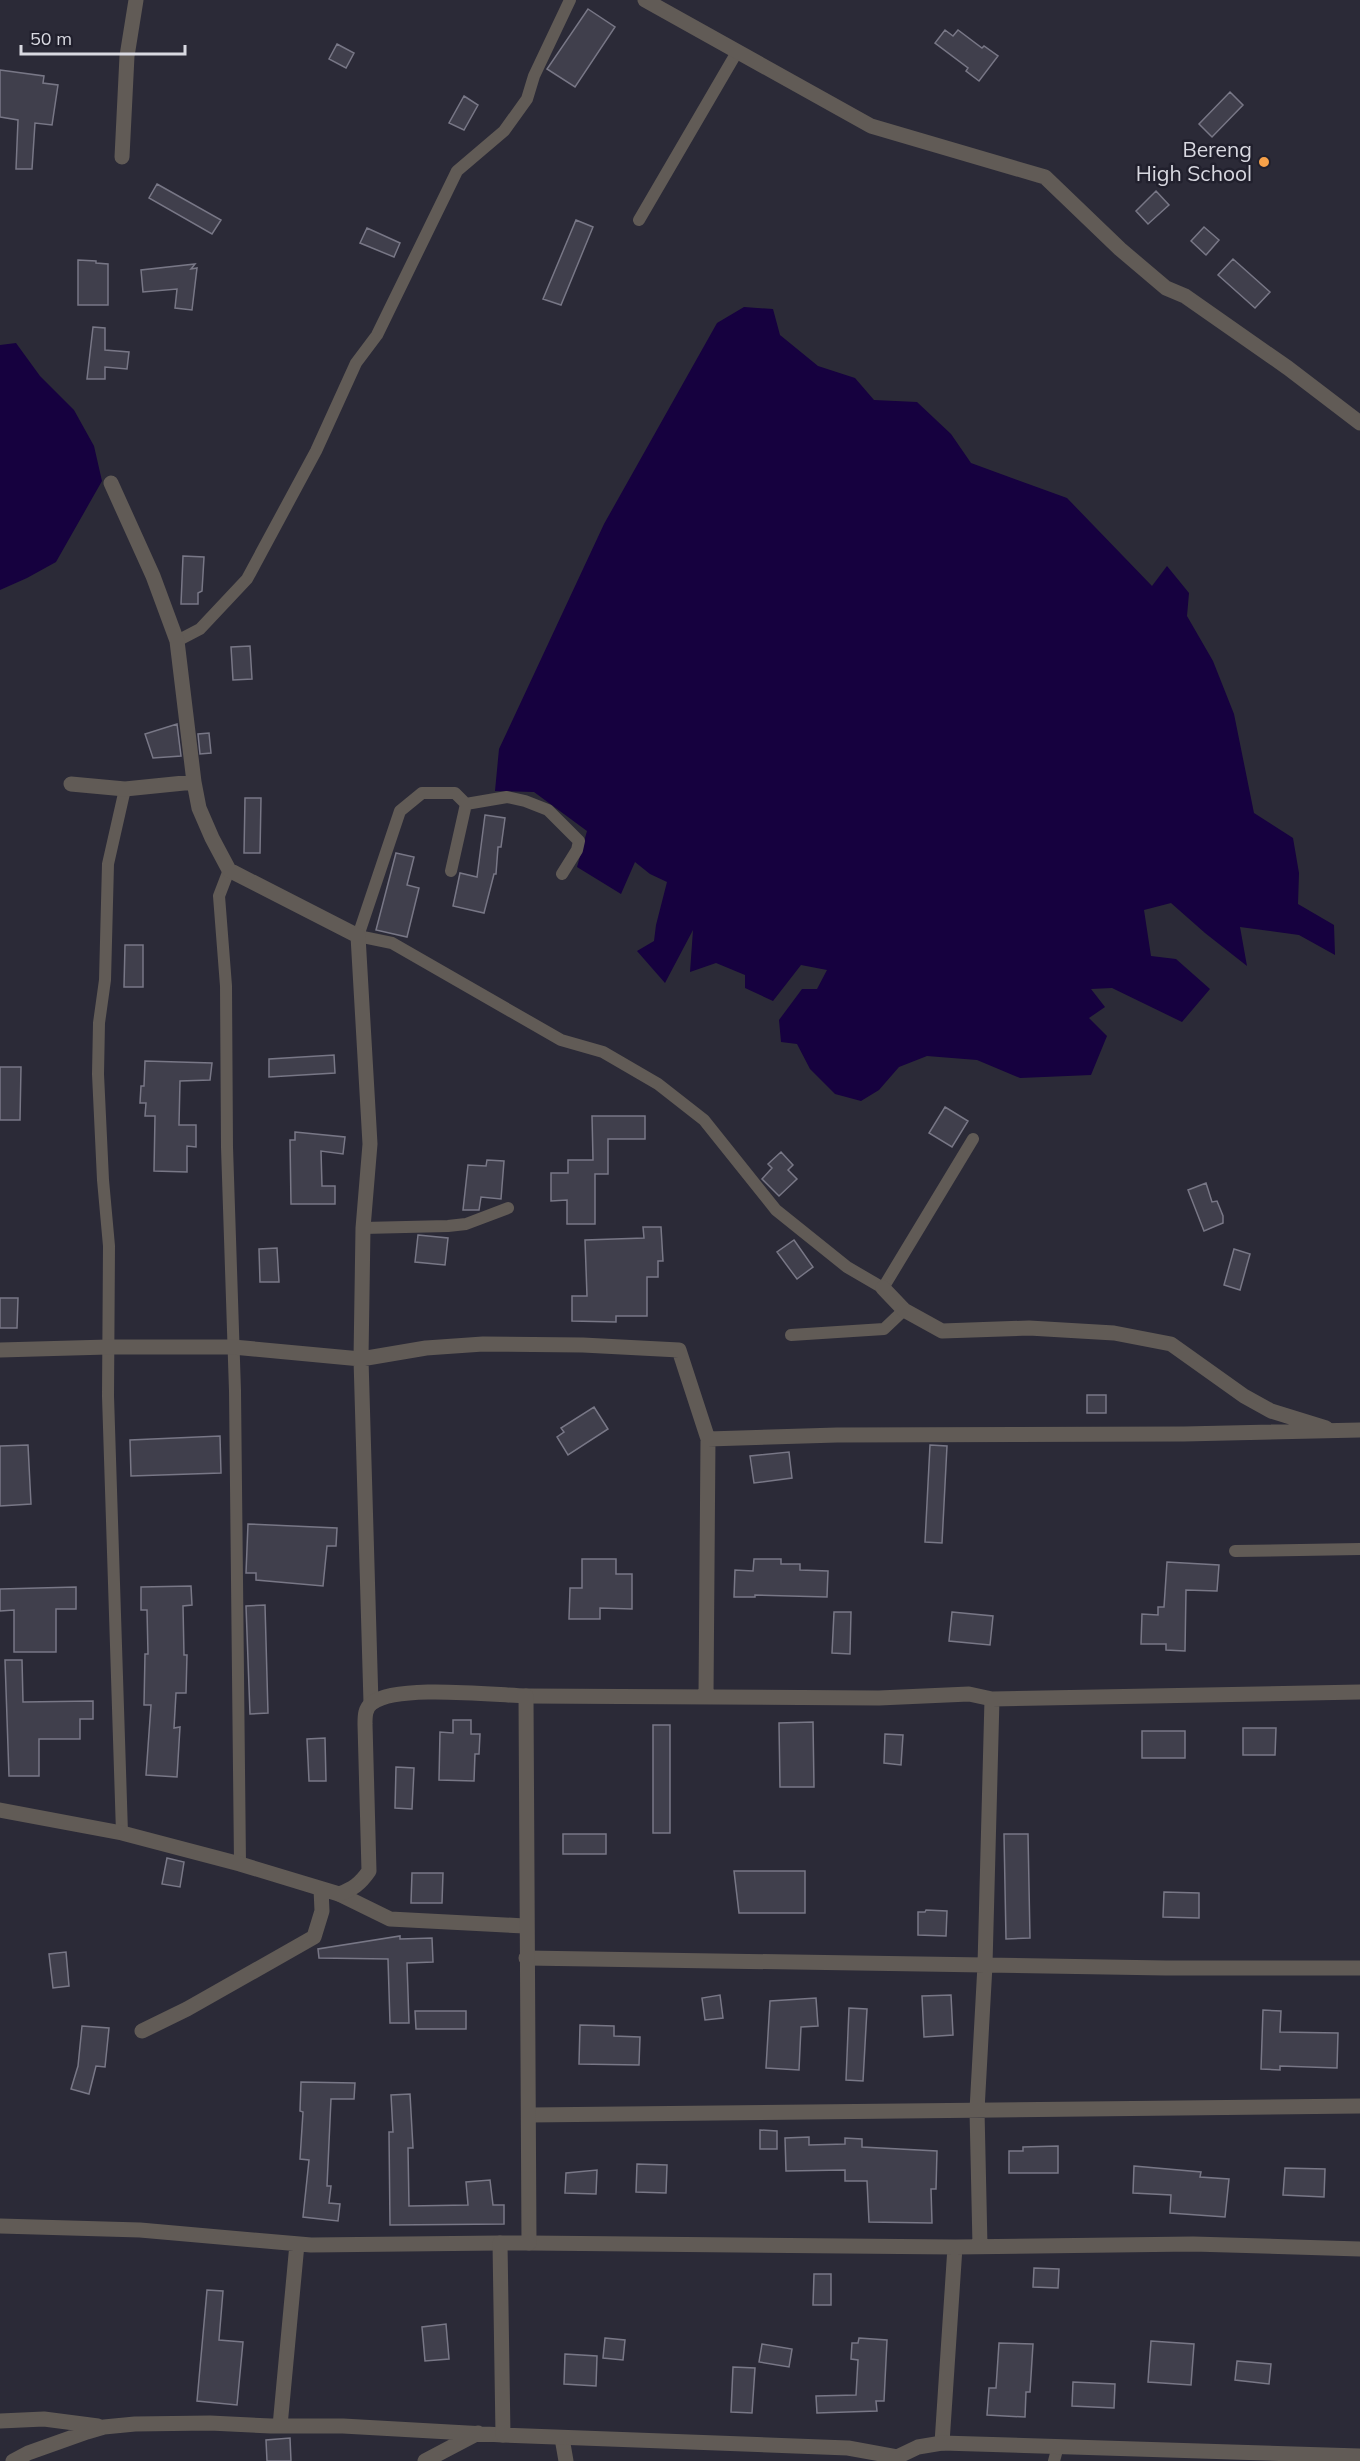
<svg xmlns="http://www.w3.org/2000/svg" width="1360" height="2461" font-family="Mulish,sans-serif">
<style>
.water{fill:#16013f}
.building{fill:#403f4c;stroke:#787786;stroke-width:1.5}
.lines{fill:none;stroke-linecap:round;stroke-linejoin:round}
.service{stroke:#615b56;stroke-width:12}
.minor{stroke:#615b56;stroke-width:15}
.tertiary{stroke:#615b56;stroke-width:15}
.poi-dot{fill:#f7a149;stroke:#21202d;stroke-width:2}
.labels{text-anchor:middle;stroke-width:5;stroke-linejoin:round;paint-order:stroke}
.poi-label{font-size:21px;fill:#d9d9e1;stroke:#21202d;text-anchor:end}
</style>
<rect width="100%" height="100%" fill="#2b2a37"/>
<path class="water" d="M744,307L773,309L780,335L818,366L855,378L874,400L917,402L951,434L971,463L1067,498L1152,586L1167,566L1189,593L1187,616L1213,661L1234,714L1254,813L1293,838L1299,873L1298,904L1334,925L1335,955L1299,935L1240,927L1247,966L1205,933L1171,903L1144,910L1151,956L1176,959L1210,989L1182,1022L1112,988L1091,989L1105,1007L1089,1018L1107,1036L1091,1075L1020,1078L977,1060L927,1056L899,1067L879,1090L861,1101L835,1094L810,1069L797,1044L781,1042L779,1020L802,989H817L827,970L801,965L773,1001L745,988V975L716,963L690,972L693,930L665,983L637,951L654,941L656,925L667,882L650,874L635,862L621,894L577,867L587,831L534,792L495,791L499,749L604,524L717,323Z
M16,343L40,376L74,410L94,446L102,481L56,562L27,578L0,590V345Z"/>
<path class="building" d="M588,9L615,27L575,87L547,69Z
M945,30L953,36L958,30L982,48L984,46L998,56L979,81L966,71L968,68L935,43Z
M337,44L354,53L346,68L329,59Z
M0,70L44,76L43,83L58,85L52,125L35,123L32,169H16L18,120L0,117Z
M1230,92L1243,105L1212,137L1199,124Z
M464,96L478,105L464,130L449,123Z
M157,184L221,220L212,234L149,198Z
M1156,191L1169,205L1148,224L1136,211Z
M576,220L593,227L561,305L543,299Z
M1204,227L1219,240L1206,255L1191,241Z
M367,228L400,243L394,257L360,243Z
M1233,259L1270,292L1255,308L1218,275Z
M78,260L96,261V263L108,264V305H78Z
M195,264L191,269L197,268L192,310L175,308L177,289L143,292L141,270Z
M93,327L105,328V350L129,352L127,369L105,367V379H87Z
M183,556L204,557L202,591L198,593V604H181Z
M250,646L252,679L233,680L231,647Z
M177,724L181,756L153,758L145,734Z
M209,733L211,753L200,754L198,734Z
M245,798H261L260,853H244Z
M485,815L505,818L501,847H498L496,874H494L484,913L453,906L460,873L477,877Z
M396,853L414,857L407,885L419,888L407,937L376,930Z
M125,945H143V987H124Z
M334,1055L335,1073L269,1077V1059Z
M145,1061L212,1063L210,1080L180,1081L179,1125H196V1147L187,1146V1172L154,1171L155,1116H145L146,1103H140L141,1086H144Z
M0,1067H21L20,1120H0Z
M945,1107L968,1121L952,1147L929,1133Z
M592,1116H645V1139H608V1174H595V1224H567V1200L551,1201V1173H568V1160H593Z
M295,1132L345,1137L343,1154L321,1151L322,1186H335V1204H291L290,1140H295Z
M781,1152L793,1165L788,1170L797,1179L779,1196L762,1179L772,1168L768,1164Z
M487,1160L504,1161L501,1199L481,1197L479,1210H463L468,1165L486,1166Z
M1206,1183L1212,1202L1217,1201L1223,1216V1223L1204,1231L1188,1190Z
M643,1227H661L663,1261H658V1277H647V1316H616V1322L572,1321V1296H587L585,1240L644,1238Z
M418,1235L448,1238L445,1265L415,1262Z
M794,1240L813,1267L797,1279L777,1252Z
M277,1248L279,1282H260L259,1249Z
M1234,1249L1250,1254L1240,1290L1224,1285Z
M0,1298H18L17,1328H0Z
M1087,1395H1106V1413H1087Z
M594,1407L608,1429L568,1455L557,1437L564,1432L561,1428Z
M220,1436L221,1473L131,1476L130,1440Z
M28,1445L31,1504L0,1506V1446Z
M930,1445L947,1446L942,1543L925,1542Z
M789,1452L792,1478L754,1483L750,1456Z
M248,1524L337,1528L336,1546H327L323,1586L256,1580V1573H246Z
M582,1559H616V1574H632V1609L600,1608V1619H569L570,1588H582Z
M754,1559H781V1564H800V1570L828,1571L827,1597L755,1595V1597H734L735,1570L753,1571Z
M1167,1562L1219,1565L1217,1591L1186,1590L1185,1651L1166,1650V1644H1141L1142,1614L1158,1615V1607H1164Z
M191,1586L192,1605L183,1606L184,1655H187L186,1693H176L174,1728L180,1727L177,1777L146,1775L151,1705H144L145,1654H148L147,1610H141V1587Z
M76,1587V1609H56V1652H14V1610L0,1611V1589Z
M265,1605L268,1713L250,1714L246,1606Z
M834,1612H851L850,1654L832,1653Z
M952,1612L993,1616L990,1645L949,1641Z
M5,1660H22L23,1702L93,1701V1719H80V1739H39V1776H9Z
M453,1720H471V1734H480L479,1754H475L474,1781L439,1780L440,1732L453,1733Z
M813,1722L814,1787H780L779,1723Z
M653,1725H670V1833H653Z
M1243,1728H1276L1275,1755H1243Z
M1142,1731H1185V1758H1142Z
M885,1734L903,1735L901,1765L884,1763Z
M325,1738L326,1781H309L307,1739Z
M396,1767L414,1768L412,1809L395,1808Z
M563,1834H606V1854H563Z
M1004,1834H1028L1030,1938L1006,1939Z
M167,1858L184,1862L180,1887L162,1884Z
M734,1871H805V1913H739Z
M412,1873H443L442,1903H411Z
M1164,1892L1199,1893V1918L1163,1917Z
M926,1910L947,1911L946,1936L918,1935V1912H925Z
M400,1936V1939L432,1938L433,1962L407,1963L409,2023H390L388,1959L319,1958L318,1949Z
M66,1952L69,1986L53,1988L49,1954Z
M720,1995L723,2018L705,2020L702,1998Z
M951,1995L953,2035L924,2037L922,1996Z
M816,1998L818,2026L801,2027L799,2070L766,2068L770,2001Z
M849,2008L867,2009L863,2081L846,2080Z
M1263,2010L1281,2011L1280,2032L1338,2033L1337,2068L1280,2066V2070L1261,2069Z
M415,2011H466V2029H416Z
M580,2025L614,2026V2036L640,2037L639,2065L579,2064Z
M82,2026L109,2028L105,2067L96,2066L89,2094L71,2089L78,2066Z
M301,2082L355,2083L354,2099H331L327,2186H331L329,2203L340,2204L338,2221L303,2217L309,2160L300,2159L303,2112L300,2111Z
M410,2094L413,2148H408L409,2206L468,2205L466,2182L490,2180L493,2205H504V2224L390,2225L389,2132H393L391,2095Z
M760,2130L777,2131V2149H760Z
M809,2137V2145L845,2144V2138L862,2139V2147L937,2151L936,2189H931L932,2223L869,2222L867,2181H845V2170L786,2171L785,2138Z
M1058,2146V2173H1009V2151H1023V2147Z
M637,2164L667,2165L666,2193L636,2192Z
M1134,2166L1201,2172L1200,2177L1229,2179L1225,2217L1170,2213L1171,2195L1133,2193Z
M1285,2168L1325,2169L1324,2197L1283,2195Z
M597,2170L596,2194L565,2193L566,2173Z
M1034,2268L1059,2269L1058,2288L1033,2287Z
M814,2274H831V2305H813Z
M207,2290L223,2291L219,2340L243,2342L237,2405L197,2401Z
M446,2324L449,2359L425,2361L422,2327Z
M605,2338L625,2340L623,2360L603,2358Z
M859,2338L887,2340L884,2401H876L877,2411L817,2413L816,2396L856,2395L858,2360L851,2359L852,2343H858Z
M1151,2341L1194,2344L1191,2385L1148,2382Z
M999,2343L1033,2344L1030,2392H1026L1025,2417L987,2415L989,2388H996Z
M762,2344L792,2349L789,2367L759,2362Z
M565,2354L597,2356L596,2386L564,2384Z
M1237,2361L1271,2364L1269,2384L1235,2380Z
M733,2367L755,2368L752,2413L731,2412Z
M1073,2382L1115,2384L1114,2408L1072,2406Z
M290,2438L291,2461H267L266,2440Z"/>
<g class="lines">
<path class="service" d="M639,220L737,52
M177,641L200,629L247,579L316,451L356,363L377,335L457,171L504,131L527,99L534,76L570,0
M466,804L455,793H422L400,811L358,936L392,943L561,1040L603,1052L658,1084L704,1120L776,1210L847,1267L883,1288L973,1139
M466,804L507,797L525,801L548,810L579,841L577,850L562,874
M229,870L219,896L226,986L227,1147L235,1391L240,1864
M451,871L466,804
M363,1228L448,1226L466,1224L508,1208
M791,1335L884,1329L904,1310
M1235,1551L1360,1549
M122,1833L108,1396L109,1246L103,1180L98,1074L99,1023L105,980L108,864L125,789
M1054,2461L1058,2446"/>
<path class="minor" d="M645,0L871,126L1045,177L1120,249L1166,288L1185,296L1288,368L1360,423
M122,157L127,56L136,0
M111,483L153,576L177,641L194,782L199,808L212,838L229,870L358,936L370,1144L363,1228L361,1359L371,1703
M71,784L125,789L194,782
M883,1288L904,1310L942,1331L1029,1328L1114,1333L1171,1344L1244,1396L1271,1411L1326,1428
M0,1350L108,1347H233L361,1359L426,1348L483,1344L583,1345L679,1350L708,1439L706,1696
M708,1439L837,1435L1184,1434L1360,1430
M526,1696L879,1698L969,1694L992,1699L1360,1692
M992,1699L985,1965L1166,1968H1360
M339,1894L390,1919L525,1926
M526,1958L985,1965L977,2110L980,2246
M529,2115L1360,2106
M0,2226L140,2230L311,2245L500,2243
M529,2243L955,2247L1193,2244L1360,2249
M0,2421L44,2419L98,2426
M280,2426L297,2244
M562,2438L566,2461
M942,2443L955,2247
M13,2461L28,2453L87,2432L104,2427L135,2424L210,2423L271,2426H343L503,2435
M425,2461L478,2433"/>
<path class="tertiary" d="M0,1810L122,1833L240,1864L339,1894C353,1889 360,1884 369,1871L365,1724C365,1716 365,1708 372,1703C397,1684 492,1695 526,1696L529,2243H500L503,2435L848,2448L897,2457L918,2447L942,2443L1360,2456
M142,2031L187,2009L314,1937L322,1911L321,1889"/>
</g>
<circle class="poi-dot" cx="1264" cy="162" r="6"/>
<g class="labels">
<g class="poi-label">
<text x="1252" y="157">Bereng<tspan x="1252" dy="24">High School</tspan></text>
</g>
</g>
<path d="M21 45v9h164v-9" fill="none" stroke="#d9d9e1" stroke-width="3"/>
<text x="30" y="45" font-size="18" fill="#d9d9e1" stroke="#21202d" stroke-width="4.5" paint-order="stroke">50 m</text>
</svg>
